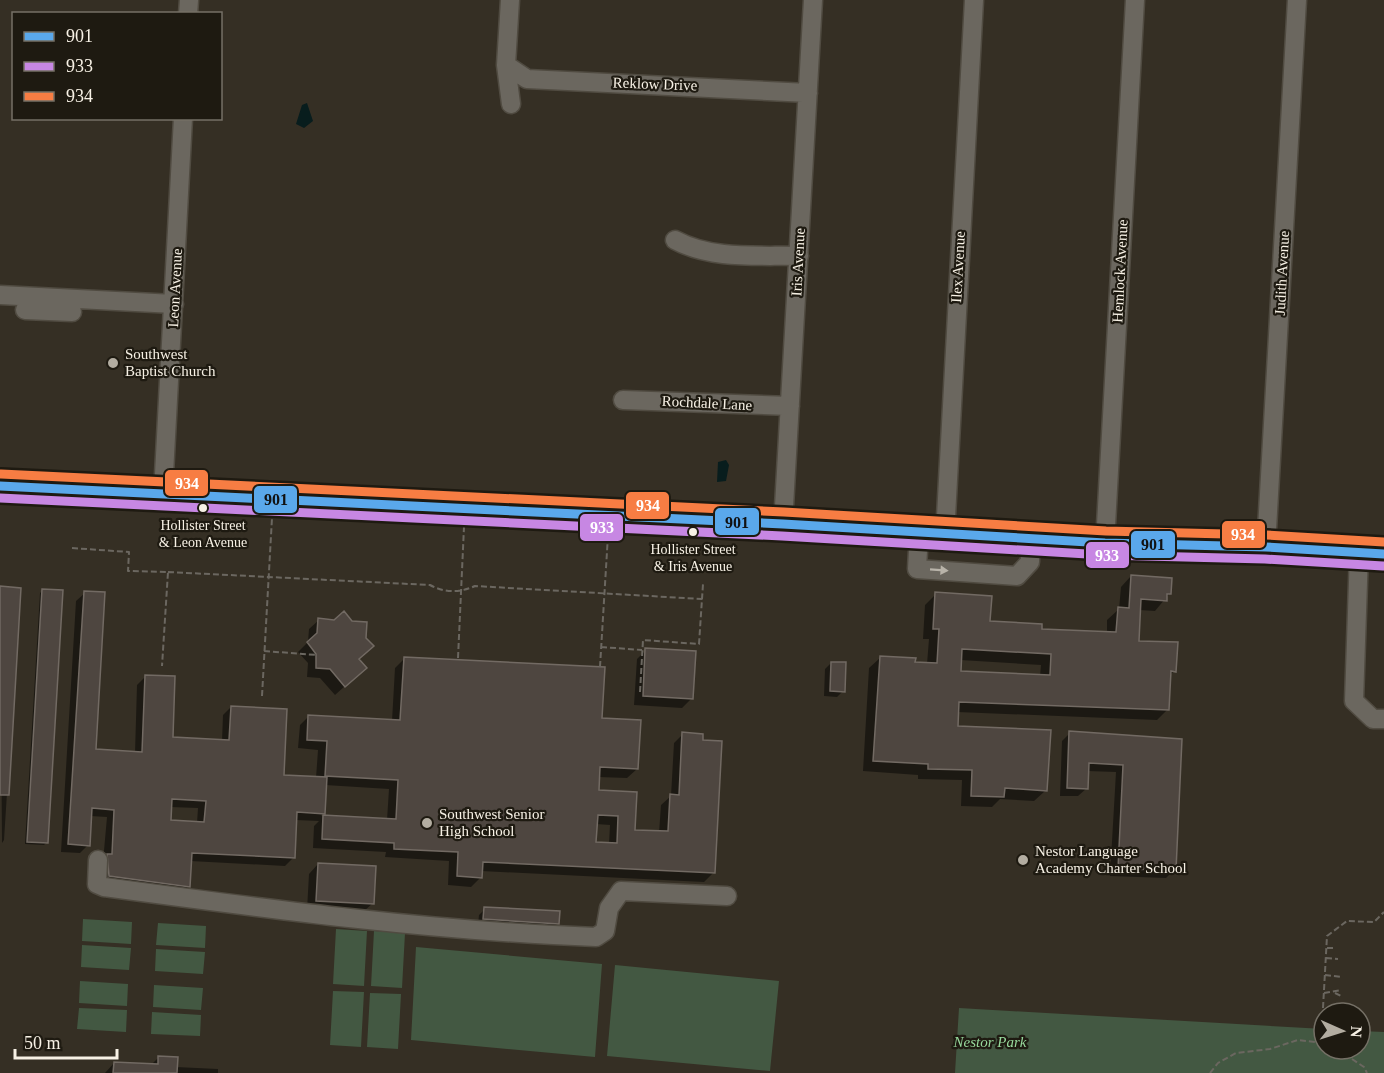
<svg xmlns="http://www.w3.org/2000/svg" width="1384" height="1073" font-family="'Times New Roman',serif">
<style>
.green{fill:#435842}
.water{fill:#081d1d}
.shadow{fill:#0007;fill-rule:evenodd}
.building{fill:#4e4640;stroke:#726a63;stroke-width:1.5;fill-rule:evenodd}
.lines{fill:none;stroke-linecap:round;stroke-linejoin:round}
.minor-casing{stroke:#504b41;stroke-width:21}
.major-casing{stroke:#504b41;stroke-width:26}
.path{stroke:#6b6760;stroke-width:2;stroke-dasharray:6 3;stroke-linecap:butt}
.minor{stroke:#6b675f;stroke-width:18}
.major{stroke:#6d655a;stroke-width:22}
.bus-1-casing{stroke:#1e1a11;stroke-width:14}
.bus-2-casing{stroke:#1e1a11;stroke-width:14}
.bus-3-casing{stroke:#1e1a11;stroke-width:14}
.bus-1{stroke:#5aa8eb;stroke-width:9}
.bus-2{stroke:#c787e3;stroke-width:9}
.bus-3{stroke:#f77d43;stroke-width:9}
.oneway{fill:#b8b3a9}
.poi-dot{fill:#b3ada1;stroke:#1e1a11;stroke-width:2}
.bus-dot{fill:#f7f1e5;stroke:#1e1a11;stroke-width:2}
.labels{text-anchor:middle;stroke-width:4.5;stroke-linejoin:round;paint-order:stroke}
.bus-label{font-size:14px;fill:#f7f1e5;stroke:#1e1a11}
.street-label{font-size:15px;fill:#f7f1e5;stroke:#1e1a11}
.poi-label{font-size:15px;fill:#f7f1e5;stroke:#1e1a11;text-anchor:start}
.park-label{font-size:15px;font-style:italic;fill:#97d99c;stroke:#1e1a11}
.line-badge{stroke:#1e1a11;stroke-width:2}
.badge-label{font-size:16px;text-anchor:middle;font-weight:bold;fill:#fff}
.pale-badge-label{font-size:16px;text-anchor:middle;font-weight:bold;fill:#111}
</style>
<rect width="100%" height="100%" fill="#352f24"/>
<path class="green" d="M83,919L132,922L131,944L82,941Z
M158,923L206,926L205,948L156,945Z
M336,929L367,931L364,986L333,984Z
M374,931L405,933L402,988L371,986Z
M82,945L131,948L129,970L81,967Z
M416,947L602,964L595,1057L411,1040Z
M156,949L205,952L203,974L155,971Z
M615,965L779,981L770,1071L607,1056Z
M80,981L128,984L127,1006L79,1003Z
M154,985L203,988L201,1010L153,1007Z
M333,991L364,992L361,1047L330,1045Z
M370,993L401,994L398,1049L367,1047Z
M79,1008L127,1010L126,1032L77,1029Z
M959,1008L1324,1029V1049H1360V1031L1384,1032V1073H955Z
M152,1012L201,1015L200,1036L151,1034Z"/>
<path class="water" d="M307,103L313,121L304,128L296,124L302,105Z
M726,460L729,465L726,481L717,482L718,462Z"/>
<path class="shadow" d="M1131,576L1170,593L1155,611L1139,610L1137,642L1174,671L1169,676L1168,709L1157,720L957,712V728L1045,791L1034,801L1000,799L992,807L961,806L962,780L918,779V775L863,771L869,668L880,658L927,664L929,639H923L925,605L936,594L989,623L1040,630L1107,633V620L1119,609L1121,587ZM960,660L1041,665L1040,676L959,672Z
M0,589H20L4,840L2,843Z
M43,590L46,843L44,845L25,844L40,593Z
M85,593L94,751L135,753L137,685L145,677L171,739L222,741L223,715L231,707L282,777L316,778L318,750L298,748L300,725L309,716L392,721L395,668L404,659L601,719L637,769L627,778L598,777L597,791L633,831L659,833L661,805L671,796L674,743L683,734L714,872L704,882L481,871V877L471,887L448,885L449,861L385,857L386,852L313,848L314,826L319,821L295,820L293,858L285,866L190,861L189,886L180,894L101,884L107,817L90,816L88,845L80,853L61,852L76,601ZM325,785L389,789L387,820L321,816L324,813ZM170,807L198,808L197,823L170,821ZM596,824L610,825L609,844L595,843Z
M319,620L358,660L355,677L335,695L320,678L307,677L308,663L298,652L308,642L309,629Z
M646,650L691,699L682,708L634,705L637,659Z
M831,663L843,691L837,697L824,696L825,669Z
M1070,733L1181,740L1174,870L1166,878L1110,876L1116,772L1087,771V788L1078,796H1060L1062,741Z
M318,864L373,903L363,912L307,910L309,874Z
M485,909L558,923L552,929L478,925L479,915Z
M159,1057L176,1067L218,1069V1073H105L114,1063L151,1065Z"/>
<path class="building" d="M1131,575L1172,578L1171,594H1167V601L1141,599L1139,641L1178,642L1176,672L1171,671L1169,710L959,702L958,726L1051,730L1047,791L1005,788L1004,797L971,796L972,770L928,769V764L873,761L880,656L916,658L915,662L937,663L939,629H933L935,592L992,596L990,621L1042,624V629L1116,632L1118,607L1129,608ZM962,649L1051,654L1050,675L961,671Z
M0,586L21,588L9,795H0Z
M42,589L63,590L48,843L27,842Z
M84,591L105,592L96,749L142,752L145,675L175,676L173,737L229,740L231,706L287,709L284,775L327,777L325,814L297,812L295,858L192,853L190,887L109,876L107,854H112L114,810L92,808L90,846L68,844ZM172,799L206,801L204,822L171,820Z
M344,611L352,621L367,622L366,638L374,646L359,659L367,668L345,687L330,669L316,668V654L307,642L317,633L318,618L334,620Z
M645,648L696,651L693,699L643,696Z
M404,657L605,667L602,718L641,720L638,769L600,767L599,790L637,792L635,830L668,831L670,794L679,795L682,732L703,734V740L722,741L715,873L483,862L482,878L457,876L458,852L394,849V843L322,839L323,815L396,819L398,780L325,776L327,741L307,740L308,715L400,720ZM598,815L618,816L617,843L596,842Z
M831,662H846L845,692L830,691Z
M1069,731L1182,739L1176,870L1118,869L1123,765L1089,763L1088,789L1067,788Z
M318,863L376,866L374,904L316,901Z
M484,907L560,911L559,924L483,919Z
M158,1056L178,1057L177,1073H113L114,1062L158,1064Z"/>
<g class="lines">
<g class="minor-casing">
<path id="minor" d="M510,0L506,65L511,104
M188,14L189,0
M506,65L527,79L808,93
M675,240C712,260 758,255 799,256
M0,295L174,304
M25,310L72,312
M623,400L790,406
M163,493L183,118
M783,524L813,0
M919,532L917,569L1017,576L1030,562V539
M945,535L974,0
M1105,543L1135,0
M1266,547L1297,0
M1359,552L1354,701L1373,719H1384
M98,860L97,884L104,887C268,909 431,931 596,937L605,931L609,908L621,891L727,896"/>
</g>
<g class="major-casing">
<path id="major" d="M0,486L783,524L1105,543L1266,547L1384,554"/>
</g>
<path class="path" d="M72,548L129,552L128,571L168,572L162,666
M168,572L430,585C445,593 459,593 475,586L702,599
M601,647L642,650
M264,651L317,655
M458,658L464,527
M600,667L608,535
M640,692L643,640L699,644L703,584
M262,696L272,518
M1327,948H1334
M1326,958L1338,959
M1325,975L1341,977
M1324,993L1341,990
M1335,993L1343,997
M1323,1008L1327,936L1347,921L1374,922L1384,912
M1337,1049L1364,1067L1367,1073
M1210,1073L1218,1063L1236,1053L1270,1049L1298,1040L1324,1043"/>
<use href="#minor" class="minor"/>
<use href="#major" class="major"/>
<g class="bus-1-casing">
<path id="bus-1" d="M0,486L783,524L1105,543L1266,547L1384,554"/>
</g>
<g class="bus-2-casing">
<path id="bus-2" d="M0,498L782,536L1104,555L1265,559L1383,566"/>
</g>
<g class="bus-3-casing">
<path id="bus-3" d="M1,474L784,512L1106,531L1266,535L1384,542"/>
</g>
<use href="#bus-1" class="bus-1"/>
<use href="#bus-2" class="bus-2"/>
<use href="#bus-3" class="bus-3"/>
</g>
<defs><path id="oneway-solid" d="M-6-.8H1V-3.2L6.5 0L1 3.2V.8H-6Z" transform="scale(1.5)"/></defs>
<use class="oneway" href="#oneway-solid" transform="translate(939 570) rotate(4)"/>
<g class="poi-dot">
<circle cx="113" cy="363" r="6"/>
<circle cx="427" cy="823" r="6"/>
<circle cx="1023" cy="860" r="6"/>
</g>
<g class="bus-dot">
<circle cx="203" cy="508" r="5"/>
<circle cx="693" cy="532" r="5"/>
</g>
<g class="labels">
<g class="bus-label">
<text x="203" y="530">Hollister Street<tspan x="203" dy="17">&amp; Leon Avenue</tspan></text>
<text x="693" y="554">Hollister Street<tspan x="693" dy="17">&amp; Iris Avenue</tspan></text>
</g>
<g class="street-label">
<text transform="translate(655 84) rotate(2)" y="5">Reklow Drive</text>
<text transform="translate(798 262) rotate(-87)" y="5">Iris Avenue</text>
<text transform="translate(958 267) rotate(-87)" y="5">Ilex Avenue</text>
<text transform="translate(1120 271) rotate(-87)" y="5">Hemlock Avenue</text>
<text transform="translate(1282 273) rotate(-87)" y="5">Judith Avenue</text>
<text transform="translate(175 288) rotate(-87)" y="5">Leon Avenue</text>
<text transform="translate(707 403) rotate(3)" y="5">Rochdale Lane</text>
</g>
<g class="poi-label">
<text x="125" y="359">Southwest<tspan x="125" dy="17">Baptist Church</tspan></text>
<text x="439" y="819">Southwest Senior<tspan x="439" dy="17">High School</tspan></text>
<text x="1035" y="856">Nestor Language<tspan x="1035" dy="17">Academy Charter School</tspan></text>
</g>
<g class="park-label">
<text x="990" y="1047">Nestor Park</text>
</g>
</g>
<g class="line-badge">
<rect x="164" y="469" width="45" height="28" rx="6" fill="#f77d43"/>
<rect x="253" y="485" width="45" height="29" rx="6" fill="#5aa8eb"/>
<rect x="625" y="491" width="45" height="29" rx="6" fill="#f77d43"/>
<rect x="714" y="507" width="46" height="29" rx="6" fill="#5aa8eb"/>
<rect x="579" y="513" width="45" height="29" rx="6" fill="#c787e3"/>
<rect x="1221" y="520" width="45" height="29" rx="6" fill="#f77d43"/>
<rect x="1130" y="530" width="46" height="29" rx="6" fill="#5aa8eb"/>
<rect x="1085" y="541" width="45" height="28" rx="6" fill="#c787e3"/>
</g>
<g class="badge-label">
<text x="187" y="489">934</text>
<text x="648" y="511">934</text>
<text x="602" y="533">933</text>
<text x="1243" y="540">934</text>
<text x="1107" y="561">933</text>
</g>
<g class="pale-badge-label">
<text x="276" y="505">901</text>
<text x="737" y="528">901</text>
<text x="1153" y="550">901</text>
</g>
<rect x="12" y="12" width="210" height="108" fill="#1e1a11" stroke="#757066" stroke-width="1.5"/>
<rect x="24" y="32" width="30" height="9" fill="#5aa8eb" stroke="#757066" stroke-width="1.5"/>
<text x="66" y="42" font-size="18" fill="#f7f1e5">901</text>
<rect x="24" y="62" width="30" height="9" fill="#c787e3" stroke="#757066" stroke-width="1.5"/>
<text x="66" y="72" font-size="18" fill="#f7f1e5">933</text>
<rect x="24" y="92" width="30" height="9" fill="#f77d43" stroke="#757066" stroke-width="1.5"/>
<text x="66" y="102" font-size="18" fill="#f7f1e5">934</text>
<g transform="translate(1342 1031) rotate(93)"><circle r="28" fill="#1e1a11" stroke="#757066" stroke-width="1.5"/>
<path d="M0-4.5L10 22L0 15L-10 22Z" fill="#b3ada1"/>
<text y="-9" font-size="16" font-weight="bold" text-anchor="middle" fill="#f7f1e5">N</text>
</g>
<path d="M15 1049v9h102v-9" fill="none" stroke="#f7f1e5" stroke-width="3"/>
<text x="24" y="1049" font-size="18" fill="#f7f1e5" stroke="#1e1a11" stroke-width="4.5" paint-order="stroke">50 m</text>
</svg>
